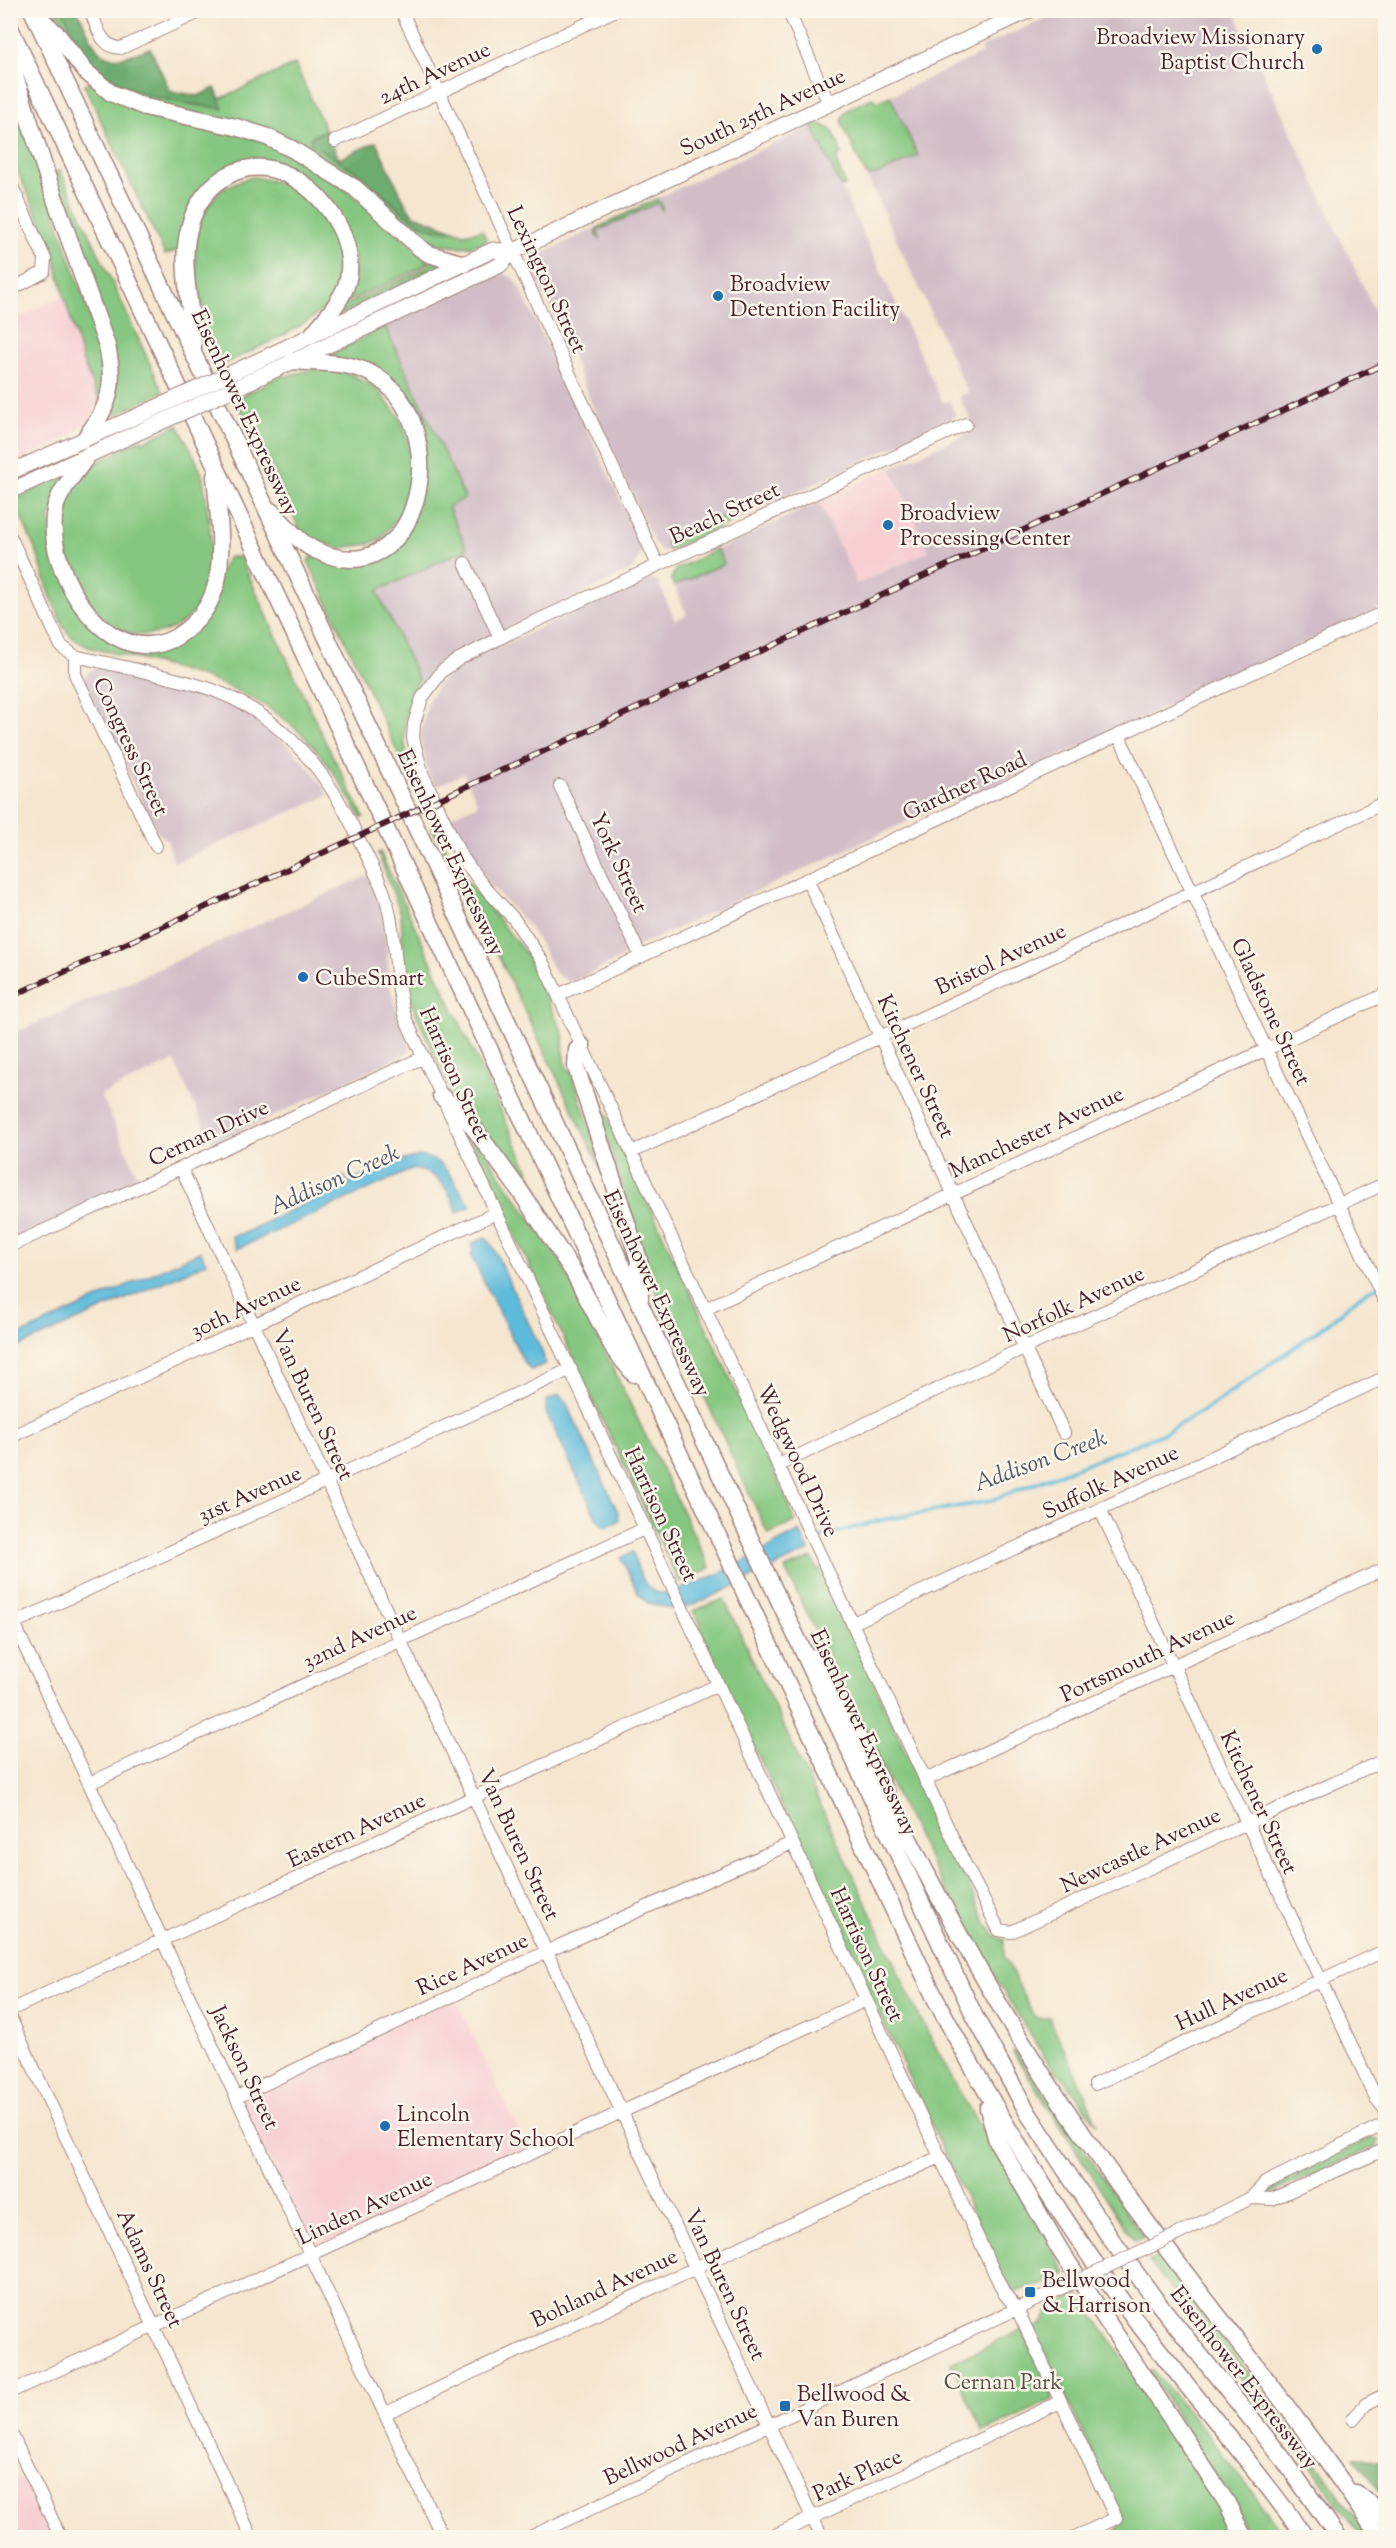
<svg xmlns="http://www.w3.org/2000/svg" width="1396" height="2548" font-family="'Sorts Mill Goudy',serif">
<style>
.built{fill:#f7cfd3}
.industrial{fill:#d2bdc7}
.green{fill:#85c780;stroke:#687356;stroke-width:1.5}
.forest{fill:#6cac6e;stroke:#5b664c;stroke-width:1.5}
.water{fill:#5dbbdb;stroke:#546d83;stroke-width:1.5}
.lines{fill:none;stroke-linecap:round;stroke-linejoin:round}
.stream{stroke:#5dbbdb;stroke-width:4}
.minor-casing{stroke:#a0827d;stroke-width:14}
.major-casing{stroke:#a0827d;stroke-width:17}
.highway-casing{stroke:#a0827d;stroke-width:19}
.minor{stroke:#fff;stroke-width:12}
.major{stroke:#fff;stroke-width:15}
.highway{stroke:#fff;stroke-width:16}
.rail-casing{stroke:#4a1f2b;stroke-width:6}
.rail{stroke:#fbf7ec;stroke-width:4;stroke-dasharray:11;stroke-linecap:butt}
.minor-bridge-casing{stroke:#a0827d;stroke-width:14;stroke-linecap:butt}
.major-bridge-casing{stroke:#a0827d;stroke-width:17;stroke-linecap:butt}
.minor-bridge{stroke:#fff;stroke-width:12}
.major-bridge{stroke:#fff;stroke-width:15}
.poi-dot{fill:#1f6fb2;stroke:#fbf7ec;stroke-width:2}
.labels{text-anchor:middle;stroke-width:5;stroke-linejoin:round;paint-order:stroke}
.poi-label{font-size:22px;fill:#4a1f2b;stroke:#fbf7ec;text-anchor:start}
.street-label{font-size:22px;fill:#4a1f2b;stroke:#fbf7ec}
.park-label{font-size:22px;fill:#5c5144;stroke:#fbf7ec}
.water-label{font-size:24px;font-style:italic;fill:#515669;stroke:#fbf7ec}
</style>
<rect width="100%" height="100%" fill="#fbf7ec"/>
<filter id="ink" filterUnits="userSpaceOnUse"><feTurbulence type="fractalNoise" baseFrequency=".0167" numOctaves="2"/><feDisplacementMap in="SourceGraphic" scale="12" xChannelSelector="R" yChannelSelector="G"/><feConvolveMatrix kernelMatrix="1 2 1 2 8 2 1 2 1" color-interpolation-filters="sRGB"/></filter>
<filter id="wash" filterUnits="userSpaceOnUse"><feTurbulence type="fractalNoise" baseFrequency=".008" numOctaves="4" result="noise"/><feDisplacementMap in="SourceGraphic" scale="24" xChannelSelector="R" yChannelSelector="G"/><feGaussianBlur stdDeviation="1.35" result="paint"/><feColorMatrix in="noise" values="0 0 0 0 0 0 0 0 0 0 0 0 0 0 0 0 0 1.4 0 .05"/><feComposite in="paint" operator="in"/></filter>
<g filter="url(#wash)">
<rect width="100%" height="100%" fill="#f6e6cf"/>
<path class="built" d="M64,296L84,365L101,405L88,422L74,434L11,465V321Z
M891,468L929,551L857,584L819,502Z
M455,1997L529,2154L314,2253L241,2098Z
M29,2474L59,2537H11L10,2483Z"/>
<path class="industrial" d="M1061,11H1234L1385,333V606L962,801L956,799L628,951L622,958L571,982L567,981L554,972L543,948L527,924L493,888L465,850L449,817L478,804L464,773L435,787L427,770L420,737L428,701L439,683L455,668L473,658L648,579H654L659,584L675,620L687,615L671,579L676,569L819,502L857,584L929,551L891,468L975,430L959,396L968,392L843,126L841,119L846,111L872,98L877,102L981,54L982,47Z
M821,124L833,131L823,149L943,403L949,400L955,415L951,420L669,551H661L654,542L607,441L559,325L537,280L534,269L536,260L543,253L672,191L814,125Z
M499,273L510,276L517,282L635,531L642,552L632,570L452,654L433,670L421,684L377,591L467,549L447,507L465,498L385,325Z
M98,667L197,693L230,705L252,717L293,750L314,773L329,795L174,863L167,840L157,832L86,685L85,678L88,672Z
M369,875L384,919L390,986L397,1011L409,1042L410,1048L408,1053L213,1144L174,1061L101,1095L140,1180L11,1240L10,1035Z"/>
<path class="green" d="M57,11H78C99,56 99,69 150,48L170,91L198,96L215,88L220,99L295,64L339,159L376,142L406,205L414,215L464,234L482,230L487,240C470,250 452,248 434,242L431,247L330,164L115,89L76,51Z
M10,81L106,364L101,405L84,365L64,296L53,249L11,157Z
M89,82L266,143L333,179L427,258L423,267L351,300L347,298L355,258L294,173L223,171L179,250L165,255L84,85Z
M890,96L918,156L879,174L869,176L865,173L843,126C839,108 858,105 872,98L877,102Z
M821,124L833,131L842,154L837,157C835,167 844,175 845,186L841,187L812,126Z
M60,170L163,392L113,416L107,414L117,390L53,174Z
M254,177C266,179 278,181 289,187C327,208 357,266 327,305C310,326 245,354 219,366L209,343L212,342C194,286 173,193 254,177Z
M656,199L662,204V210L657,203L598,231L600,239L596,235L597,228Z
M429,260L441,265L332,319L345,300L351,303L425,269Z
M385,326L465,498L448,507L467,549L377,591L419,680C397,716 402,754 418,791L416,792L308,561L314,555L354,563L419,508L407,402L330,355Z
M315,369L344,370L377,389L400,418L408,441L411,478L401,515L381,537L370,544L340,548L311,539L300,531L274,471L235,399L267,384V381L272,379Z
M178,425C184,437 201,466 203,479C209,517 218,562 201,599C182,640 128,646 98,614C82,597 70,573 66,550C60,524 61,497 79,477C92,463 124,449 141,439L143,442Z
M69,472L49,520L89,625L171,646L194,633L226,560L230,557H240L322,735L364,817L361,818C348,796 336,773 319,753C261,681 172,668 88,647L74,639L64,628L50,595L38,556L18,510L14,511L18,498Z
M725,516L729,523L669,551L666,543Z
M717,549L724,564L674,586L671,579L676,569Z
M435,827L454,865L526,954L563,1033L564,1061L568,1070H571L606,1179L477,912L432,828Z
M380,852L557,1231L554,1232L469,1111L448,1092L450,1090L408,995L404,973L401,914L378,853Z
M583,1064L791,1508L790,1509L795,1522L768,1534L657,1294Z
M468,1128L563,1266L710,1568L680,1583L465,1130Z
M812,1558L817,1570L820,1569L986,1923L993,1934L1004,1940V1955L1032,2013L1040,2019L1049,2017L1081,2085L1097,2125L1065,2079L1054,2071C948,1913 869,1740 785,1569Z
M724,1599L918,2014L963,2098L1066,2273L1040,2286H1028L1016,2291L1004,2280L699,1629L701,1625L693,1611Z
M1015,2050L1144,2237L1135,2241L1129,2233L1013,2052Z
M1372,2137L1378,2140L1376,2146L1271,2193L1267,2191V2189Z
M1159,2257L1295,2433L1370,2537H1362L1315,2471L1149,2261Z
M1079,2294L1216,2497L1236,2537H1119L1116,2530L1122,2523V2518L1034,2328L1042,2324L1050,2307Z
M1022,2330L1054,2399L983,2432L951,2363Z
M1153,2370L1212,2440L1286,2537H1251L1150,2373Z"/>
<path class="forest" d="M63,11H78C99,56 99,69 150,48L170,91L198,96L215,88L223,109C176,102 124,98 90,60C77,46 71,27 63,11Z
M325,130L339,159L376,142L406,205L414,215L453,230C415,237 383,190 355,171C340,161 325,154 311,143L310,138Z
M1354,2457H1364L1385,2463V2497Z"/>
<path class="water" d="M418,1156C449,1158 454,1186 471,1206L457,1213C451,1190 437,1171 413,1169L237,1249L231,1236L244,1233L340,1186L338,1179L344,1176L348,1183L394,1163Z
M486,1237L492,1245L543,1354L545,1364L531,1370L524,1362L471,1256L473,1251L471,1244Z
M201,1251L206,1263L11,1350V1339Z
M559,1395L566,1402L618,1512L619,1521L605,1527L597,1519L546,1412V1401Z
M800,1531L809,1551L694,1605L670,1608L648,1603L638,1593L621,1558L633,1552C635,1563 643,1587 655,1592C677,1601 775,1544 800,1531Z"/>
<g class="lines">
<path class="stream" d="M814,1539L882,1520L990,1501L1162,1434L1208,1408L1327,1324L1361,1295L1386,1282"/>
</g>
</g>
<g filter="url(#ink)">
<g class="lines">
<g class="minor-casing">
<path id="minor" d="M90,10C97,26 101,48 121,48L204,10
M401,10L658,565
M788,10L829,104
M335,141L616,10
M10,182L45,259L44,272L10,290
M966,424L510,633L459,659L442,671L422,698L414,724L413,738L422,773L460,854L481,883L514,919L542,961L963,1860L999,1930L1011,1932L1386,1759
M10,536L61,646L75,656C114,665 155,673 194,684C271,705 323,763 356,833C366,855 379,877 386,899C398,939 393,981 406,1020L1004,2293L1017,2309L1116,2518L1073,2538
M465,563L500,638
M75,656V674L156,846
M1119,736L1386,1304
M560,786L641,957
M808,881L1064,1433
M558,995L1386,611
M632,1152L1386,802
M181,1168L400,1640L822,2538
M10,1246L424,1057
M705,1309L1386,994
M10,1437L496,1213
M779,1465L1011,1354L1386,1183
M1100,1509L1376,2098L1386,2111
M10,1615L443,2538
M853,1623L1386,1377
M10,1625L571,1369
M925,1780L1386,1568
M90,1783L646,1528
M10,2010L718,1685
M10,2017L252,2538
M1095,2084L1386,1950
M237,2097L561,1945L792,1843
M1251,2198L1272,2199L1386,2149
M1176,2235L1251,2198L1265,2183L1386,2123
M10,2392L866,2000
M386,2413L710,2261L940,2157
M1353,2419L1366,2404L1386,2394
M10,2431L61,2538
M528,2538L1057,2290
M769,2538L1060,2402"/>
</g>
<g class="major-casing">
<path id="major" d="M249,365L493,250L512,252
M255,379L500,265L512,252L1030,10
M10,472L142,414
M10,491L148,428"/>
</g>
<g class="highway-casing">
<path id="highway" d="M32,10L974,2015L1028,2113L1111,2239L1155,2299L1284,2460L1339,2538
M39,17L57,34L85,71L111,93L145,107L236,127L265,136L292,149L355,188L420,248L429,254L464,264
M10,28L935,1998C994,2110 1059,2217 1135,2319C1191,2393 1252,2462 1306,2538
M10,61L49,182L107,346C116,386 110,405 86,437
M193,347C193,308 179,268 189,229C198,187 238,156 281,172C322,187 361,242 346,286C339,304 324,320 312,335
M88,455C77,471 62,487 56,505C39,571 116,687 186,630C203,616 212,602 217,581C224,547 218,510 215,476
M271,511C285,524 298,542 315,550C422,600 458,422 372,374C347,361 319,363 292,361
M582,1046L577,1050L576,1067L639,1260L640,1299
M441,1096L468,1120L520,1191L573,1271L615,1351L634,1374
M810,1657L828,1675C891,1805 954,1935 1032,2058C1138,2225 1271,2373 1380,2538
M988,2108L997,2141L1060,2250L1227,2503L1244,2538
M1356,2493L1386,2517"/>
</g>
<use href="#minor" class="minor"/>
<use href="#major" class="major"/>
<use href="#highway" class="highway"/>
<g class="rail-casing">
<path id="rail" d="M10,997L1386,363"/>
</g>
<use href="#rail" class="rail"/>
<g class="minor-bridge-casing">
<path id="minor-bridge" d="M1057,2290L1176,2235"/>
</g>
<g class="major-bridge-casing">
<path id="major-bridge" d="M142,414L249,365
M148,428L255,379"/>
</g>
<use href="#minor-bridge" class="minor-bridge"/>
<use href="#major-bridge" class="major-bridge"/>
</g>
</g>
<g class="poi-dot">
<circle cx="1317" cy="49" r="6"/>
<circle cx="718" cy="296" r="6"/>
<circle cx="888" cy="525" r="6"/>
<circle cx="303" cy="977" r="6"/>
<circle cx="385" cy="2126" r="6"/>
<rect x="1024" y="2286" width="12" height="12" rx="3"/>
<rect x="779" y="2400" width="12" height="12" rx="3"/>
</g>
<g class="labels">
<g class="poi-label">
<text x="1305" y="44" text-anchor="end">Broadview Missionary<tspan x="1305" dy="25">Baptist Church</tspan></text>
<text x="730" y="291">Broadview<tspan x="730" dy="25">Detention Facility</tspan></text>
<text x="900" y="520">Broadview<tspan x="900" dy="25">Processing Center</tspan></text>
<text x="315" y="985">CubeSmart</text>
<text x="397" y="2121">Lincoln<tspan x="397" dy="25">Elementary School</tspan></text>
<text x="1042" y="2287">Bellwood<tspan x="1042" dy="25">&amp; Harrison</tspan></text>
<text x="797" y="2401">Bellwood &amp;<tspan x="797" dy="25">Van Buren</tspan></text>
</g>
<g class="street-label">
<text transform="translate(434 72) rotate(-25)" y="8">24th Avenue</text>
<text transform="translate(762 111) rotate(-25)" y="8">South 25th Avenue</text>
<text transform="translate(548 279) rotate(65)" y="8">Lexington Street</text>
<text transform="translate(246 412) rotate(65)" y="8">Eisenhower Expressway</text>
<text transform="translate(724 512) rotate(-25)" y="8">Beach Street</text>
<text transform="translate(132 746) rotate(65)" y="8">Congress Street</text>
<text transform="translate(964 785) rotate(-25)" y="8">Gardner Road</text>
<text transform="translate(452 852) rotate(65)" y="8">Eisenhower Expressway</text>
<text transform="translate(620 862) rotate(65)" y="8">York Street</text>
<text transform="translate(1000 958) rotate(-25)" y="8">Bristol Avenue</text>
<text transform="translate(1272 1011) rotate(65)" y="8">Gladstone Street</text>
<text transform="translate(917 1066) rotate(65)" y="8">Kitchener Street</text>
<text transform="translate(456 1074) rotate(66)" y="8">Harrison Street</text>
<text transform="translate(1036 1131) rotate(-25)" y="8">Manchester Avenue</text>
<text transform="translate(208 1132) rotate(-25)" y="8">Cernan Drive</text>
<text transform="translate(658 1293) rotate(65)" y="8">Eisenhower Expressway</text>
<text transform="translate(1073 1303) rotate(-25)" y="8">Norfolk Avenue</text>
<text transform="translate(245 1306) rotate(-25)" y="8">30th Avenue</text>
<text transform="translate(314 1404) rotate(65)" y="8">Van Buren Street</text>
<text transform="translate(799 1460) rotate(65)" y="8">Wedgwood Drive</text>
<text transform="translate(1110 1481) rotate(-25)" y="8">Suffolk Avenue</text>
<text transform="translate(249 1493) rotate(-24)" y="8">31st Avenue</text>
<text transform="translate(662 1514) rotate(65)" y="8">Harrison Street</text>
<text transform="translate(359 1636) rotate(-25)" y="8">32nd Avenue</text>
<text transform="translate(1147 1655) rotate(-25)" y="8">Portsmouth Avenue</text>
<text transform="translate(865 1732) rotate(65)" y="8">Eisenhower Expressway</text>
<text transform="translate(1260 1802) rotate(65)" y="8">Kitchener Street</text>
<text transform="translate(356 1829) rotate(-25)" y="8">Eastern Avenue</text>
<text transform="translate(520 1844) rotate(65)" y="8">Van Buren Street</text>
<text transform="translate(1140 1849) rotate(-25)" y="8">Newcastle Avenue</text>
<text transform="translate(868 1954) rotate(65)" y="8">Harrison Street</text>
<text transform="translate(472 1963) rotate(-25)" y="8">Rice Avenue</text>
<text transform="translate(1231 1998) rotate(-25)" y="8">Hull Avenue</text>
<text transform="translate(246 2067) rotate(65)" y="8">Jackson Street</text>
<text transform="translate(364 2207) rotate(-25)" y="8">Linden Avenue</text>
<text transform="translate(151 2268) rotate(65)" y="8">Adams Street</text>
<text transform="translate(726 2284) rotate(65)" y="8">Van Buren Street</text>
<text transform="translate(604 2287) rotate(-25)" y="8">Bohland Avenue</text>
<text transform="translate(1245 2377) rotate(52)" y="8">Eisenhower Expressway</text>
<text transform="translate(680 2443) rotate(-25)" y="8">Bellwood Avenue</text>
<text transform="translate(857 2474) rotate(-25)" y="8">Park Place</text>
</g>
<g class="park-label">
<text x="1003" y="2389">Cernan Park</text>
</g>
<g class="water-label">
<text transform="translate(334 1179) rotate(-24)" y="8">Addison Creek</text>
<text transform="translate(1040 1460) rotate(-20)" y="8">Addison Creek</text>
</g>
</g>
<rect width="1396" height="2548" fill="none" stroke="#fbf7ec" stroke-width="36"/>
</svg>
